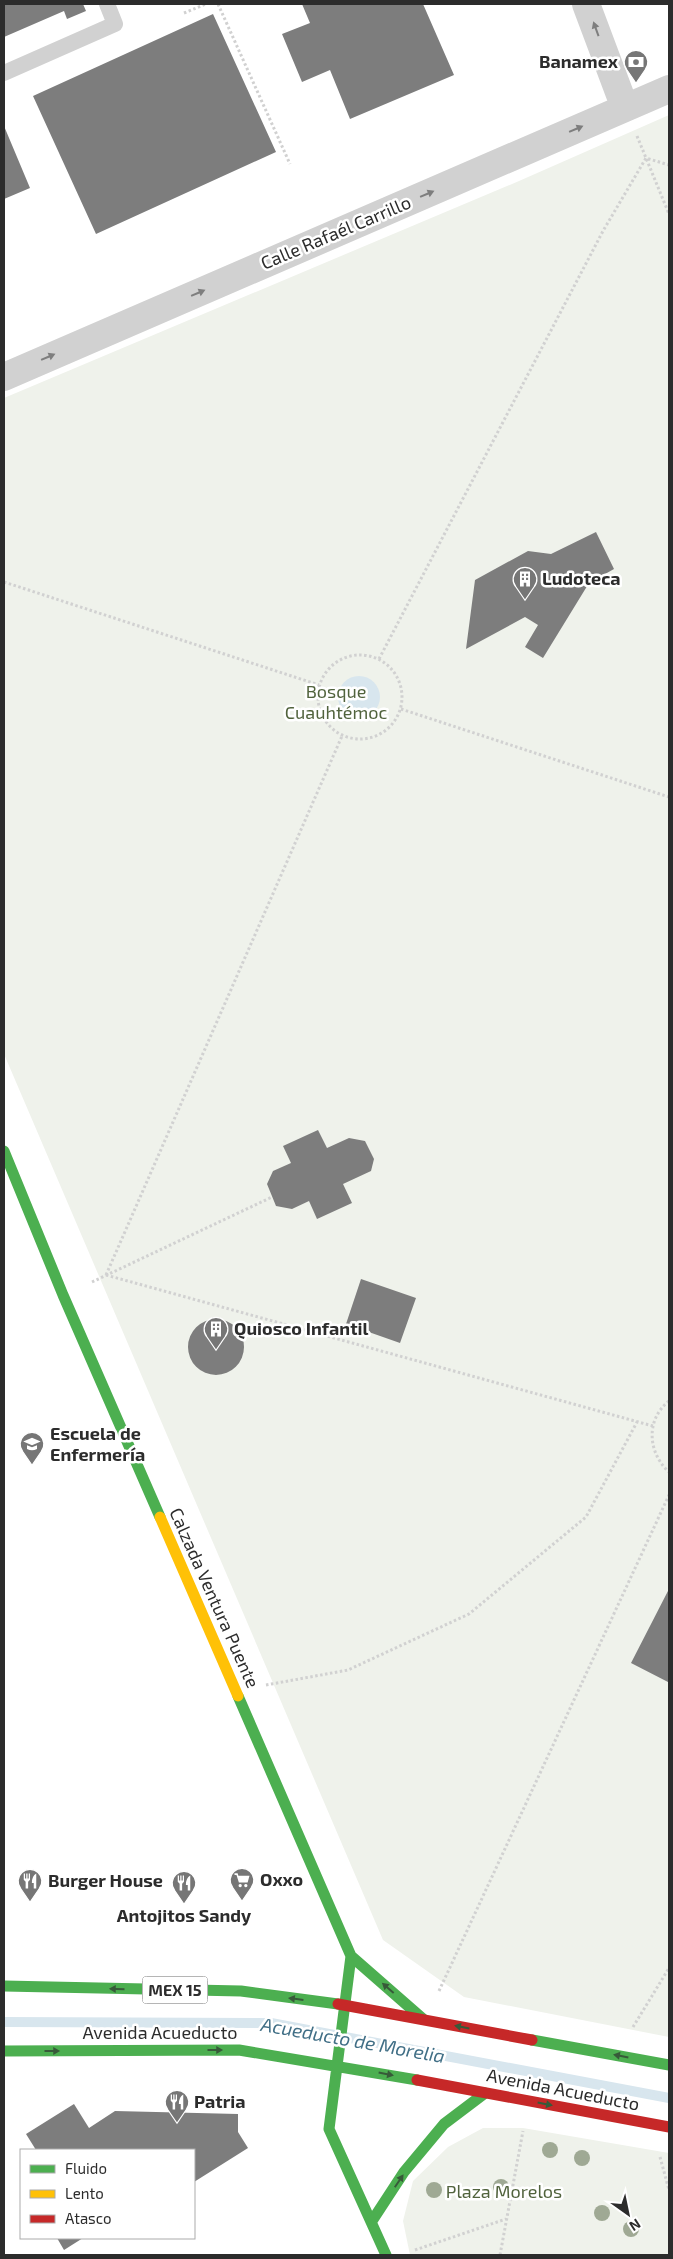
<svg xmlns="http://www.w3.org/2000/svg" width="673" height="2259" font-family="'Exo 2',sans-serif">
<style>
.green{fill:#eff2eb}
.water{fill:#d8e6ee}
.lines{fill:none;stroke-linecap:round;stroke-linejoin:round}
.stream{stroke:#d8e6ee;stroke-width:10}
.building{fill:#7d7d7d}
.path{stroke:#d1d1d1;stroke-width:3;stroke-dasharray:2.5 2.5;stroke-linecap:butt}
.lane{stroke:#d1d1d1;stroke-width:16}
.street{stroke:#d1d1d1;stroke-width:28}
.fast{stroke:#4caf50;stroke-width:11}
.slow{stroke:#ffc107;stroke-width:11}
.jam{stroke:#c62828;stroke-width:11}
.tree{fill:#9fa994}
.oneway{fill:#7e7e7e}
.oneway2{fill:#375a39}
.labels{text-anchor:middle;stroke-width:5;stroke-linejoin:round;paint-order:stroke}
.shield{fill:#fff;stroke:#6b6b6b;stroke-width:1}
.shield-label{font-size:16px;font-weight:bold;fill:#2c2c2c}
.poi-label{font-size:18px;font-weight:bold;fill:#2c2c2c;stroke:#fff;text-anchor:start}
.street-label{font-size:18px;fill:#2c2c2c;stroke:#fff}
.park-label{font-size:18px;fill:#51633d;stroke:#fff}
.water-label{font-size:19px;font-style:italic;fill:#416f86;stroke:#fff}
</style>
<rect width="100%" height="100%" fill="#fff"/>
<path class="green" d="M669,115V2037L464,1997L383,1940L4,1054V398L519,181Z
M483,2128H523L669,2153V2255H410L403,2221L413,2181L448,2147Z"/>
<path class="water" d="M338 697a21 21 0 1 1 42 0a21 21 0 1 1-42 0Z"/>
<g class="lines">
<path class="stream" d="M4,2022L271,2023L669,2098"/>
</g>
<path class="building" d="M4,4H83L86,11L67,19L64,11L4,37Z
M302,4H423L454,75L350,119L330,70L302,82L282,34L310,23Z
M213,14L276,152L96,234L33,96Z
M4,126L30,188L4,199Z
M596,532L614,569L589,583L543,658L525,647L538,625L525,617L466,649L475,580L528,551L551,554Z
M318,1130L327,1148L349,1138L365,1141L374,1159L371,1171L343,1184L352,1203L317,1219L309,1201L292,1209L276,1206L267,1184L273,1171L291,1163L283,1146Z
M361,1279L416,1298L400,1343L346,1324Z
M188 1347a28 28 0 1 1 56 0a28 28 0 1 1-56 0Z
M669,1589V1678L668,1682L631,1663Z
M74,2104L89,2128L115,2111L238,2114V2132L248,2148L194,2182V2150H36L26,2134Z
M57,2238H83L64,2250Z"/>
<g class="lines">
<path class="path" d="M218,4L290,164
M184,13L206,4
M637,136L669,214
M4,582L319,685
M318 697a42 42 0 1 1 84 0a42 42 0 1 1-84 0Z
M379,659L603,231L646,158L669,165
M401,709L669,797
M106,1275L342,736
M106,1275L653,1426
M92,1282L272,1197
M669,1401C645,1420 648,1453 669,1472
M266,1685L348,1670L469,1614L586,1517L637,1422
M439,1991L669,1495
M633,2027L669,1968
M660,2157L669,2190
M415,2250L506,2219
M500,2255L523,2131"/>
<path class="lane" d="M4,73L115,24L107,4"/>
<path class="street" d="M586,4L625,108
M4,377L669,89"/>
<path class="fast" d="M4,1151L63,1295L160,1517
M238,1696L351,1956L329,2129L386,2255
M351,1956L423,2019
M4,1986L241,1991L338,2004
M532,2040L669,2065
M4,2051L239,2050L417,2080
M372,2221L404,2172L444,2124L485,2093"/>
<path class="slow" d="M160,1517L238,1696"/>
<path class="jam" d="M338,2004L532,2040
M417,2080L669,2127"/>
</g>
<g class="tree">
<circle cx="550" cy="2150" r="8"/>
<circle cx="582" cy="2158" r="8"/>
<circle cx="501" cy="2187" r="8"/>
<circle cx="434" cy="2190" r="8"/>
<circle cx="602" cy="2213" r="8"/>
<circle cx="631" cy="2229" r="8"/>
</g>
<defs><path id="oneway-solid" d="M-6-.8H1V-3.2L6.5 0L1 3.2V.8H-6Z" transform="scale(1.25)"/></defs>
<g class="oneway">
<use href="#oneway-solid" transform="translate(596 29) rotate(-110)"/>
<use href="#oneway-solid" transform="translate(576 129) rotate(-23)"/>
<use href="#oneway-solid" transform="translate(427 194) rotate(-23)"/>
<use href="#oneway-solid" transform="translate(198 293) rotate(-23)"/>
<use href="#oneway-solid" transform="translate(48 357) rotate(-23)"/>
</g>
<g class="oneway2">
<use href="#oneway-solid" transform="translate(388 1988) rotate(-139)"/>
<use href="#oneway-solid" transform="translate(117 1989) rotate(-179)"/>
<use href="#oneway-solid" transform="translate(296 1999) rotate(-173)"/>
<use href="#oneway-solid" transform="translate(462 2027) rotate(-169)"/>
<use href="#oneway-solid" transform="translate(215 2050)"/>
<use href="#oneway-solid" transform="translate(52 2051)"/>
<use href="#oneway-solid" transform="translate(621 2056) rotate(-169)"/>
<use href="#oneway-solid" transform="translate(386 2074) rotate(11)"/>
<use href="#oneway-solid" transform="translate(545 2104) rotate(11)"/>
<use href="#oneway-solid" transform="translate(399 2181) rotate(-56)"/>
</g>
<defs>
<g id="bank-pin" transform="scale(1.25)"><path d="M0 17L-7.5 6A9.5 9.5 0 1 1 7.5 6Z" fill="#767676" stroke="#fff"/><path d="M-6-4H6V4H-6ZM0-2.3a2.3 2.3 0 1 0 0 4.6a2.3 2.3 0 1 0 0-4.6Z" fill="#fff"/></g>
<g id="building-pin" transform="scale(1.25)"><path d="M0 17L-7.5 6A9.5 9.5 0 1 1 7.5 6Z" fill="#767676" stroke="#fff"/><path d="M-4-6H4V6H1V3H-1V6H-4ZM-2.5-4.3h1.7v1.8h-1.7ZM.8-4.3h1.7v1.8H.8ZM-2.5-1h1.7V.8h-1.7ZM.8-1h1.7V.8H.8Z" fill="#fff"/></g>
<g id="university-pin" transform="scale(1.25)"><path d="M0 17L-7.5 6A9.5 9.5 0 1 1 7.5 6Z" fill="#767676" stroke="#fff"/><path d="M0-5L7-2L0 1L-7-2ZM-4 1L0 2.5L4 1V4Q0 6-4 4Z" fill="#fff"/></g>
<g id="supermarket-pin" transform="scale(1.25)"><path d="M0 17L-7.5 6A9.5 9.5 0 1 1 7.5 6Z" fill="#767676" stroke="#fff"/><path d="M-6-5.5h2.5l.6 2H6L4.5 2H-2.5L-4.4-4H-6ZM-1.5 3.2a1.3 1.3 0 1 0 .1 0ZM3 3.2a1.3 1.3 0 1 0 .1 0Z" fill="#fff"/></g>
<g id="restaurant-pin" transform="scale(1.25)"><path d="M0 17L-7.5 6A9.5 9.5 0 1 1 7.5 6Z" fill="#767676" stroke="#fff"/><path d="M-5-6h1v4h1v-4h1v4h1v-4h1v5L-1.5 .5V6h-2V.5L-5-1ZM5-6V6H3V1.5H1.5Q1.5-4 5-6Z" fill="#fff"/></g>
</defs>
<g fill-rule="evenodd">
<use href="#bank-pin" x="636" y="62"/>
<use href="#building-pin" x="525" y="579"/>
<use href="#building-pin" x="216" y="1329"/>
<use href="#university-pin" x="32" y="1444"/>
<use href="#supermarket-pin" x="242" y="1880"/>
<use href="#restaurant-pin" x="30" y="1881"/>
<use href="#restaurant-pin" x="184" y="1883"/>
<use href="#restaurant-pin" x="177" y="2102"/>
</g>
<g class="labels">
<rect class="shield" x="142.5" y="1976.5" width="65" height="27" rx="4"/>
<g class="shield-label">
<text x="175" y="1996">MEX 15</text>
</g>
<g class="poi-label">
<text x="618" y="68" text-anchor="end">Banamex</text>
<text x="542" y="585">Ludoteca</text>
<text x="234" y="1335">Quiosco Infantil</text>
<text x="50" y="1440">Escuela de<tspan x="50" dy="21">Enfermería</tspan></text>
<text x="260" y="1886">Oxxo</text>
<text x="48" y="1887">Burger House</text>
<text x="184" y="1922" text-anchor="middle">Antojitos Sandy</text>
<text x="194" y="2108">Patria</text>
</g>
<g class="street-label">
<text transform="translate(336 233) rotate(-23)" y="6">Calle Rafaél Carrillo</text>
<text transform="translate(214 1598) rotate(66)" y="6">Calzada Ventura Puente</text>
<text x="160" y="2039">Avenida Acueducto</text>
<text transform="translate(563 2090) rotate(11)" y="6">Avenida Acueducto</text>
</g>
<g class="park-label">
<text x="336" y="698">Bosque<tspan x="336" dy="21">Cuauhtémoc</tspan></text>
<text x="504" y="2198">Plaza Morelos</text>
</g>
<g class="water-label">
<text transform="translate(353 2040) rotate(10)" y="7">Acueducto de Morelia</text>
</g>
</g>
<rect width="673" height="2259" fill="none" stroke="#2c2c2c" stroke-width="10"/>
<rect x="20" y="2149" width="175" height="90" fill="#ffffff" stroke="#ababab"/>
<rect x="30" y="2165" width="25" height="8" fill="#4caf50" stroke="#ababab"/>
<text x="65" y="2174" font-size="15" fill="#2c2c2c">Fluido</text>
<rect x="30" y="2190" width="25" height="8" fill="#ffc107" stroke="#ababab"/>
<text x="65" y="2199" font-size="15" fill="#2c2c2c">Lento</text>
<rect x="30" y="2215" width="25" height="8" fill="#c62828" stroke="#ababab"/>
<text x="65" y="2224" font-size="15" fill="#2c2c2c">Atasco</text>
<g transform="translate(628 2214) rotate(147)" stroke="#ffffff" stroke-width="4" paint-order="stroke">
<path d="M0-4L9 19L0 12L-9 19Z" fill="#2c2c2c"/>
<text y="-8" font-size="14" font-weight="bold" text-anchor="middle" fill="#2c2c2c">N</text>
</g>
</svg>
